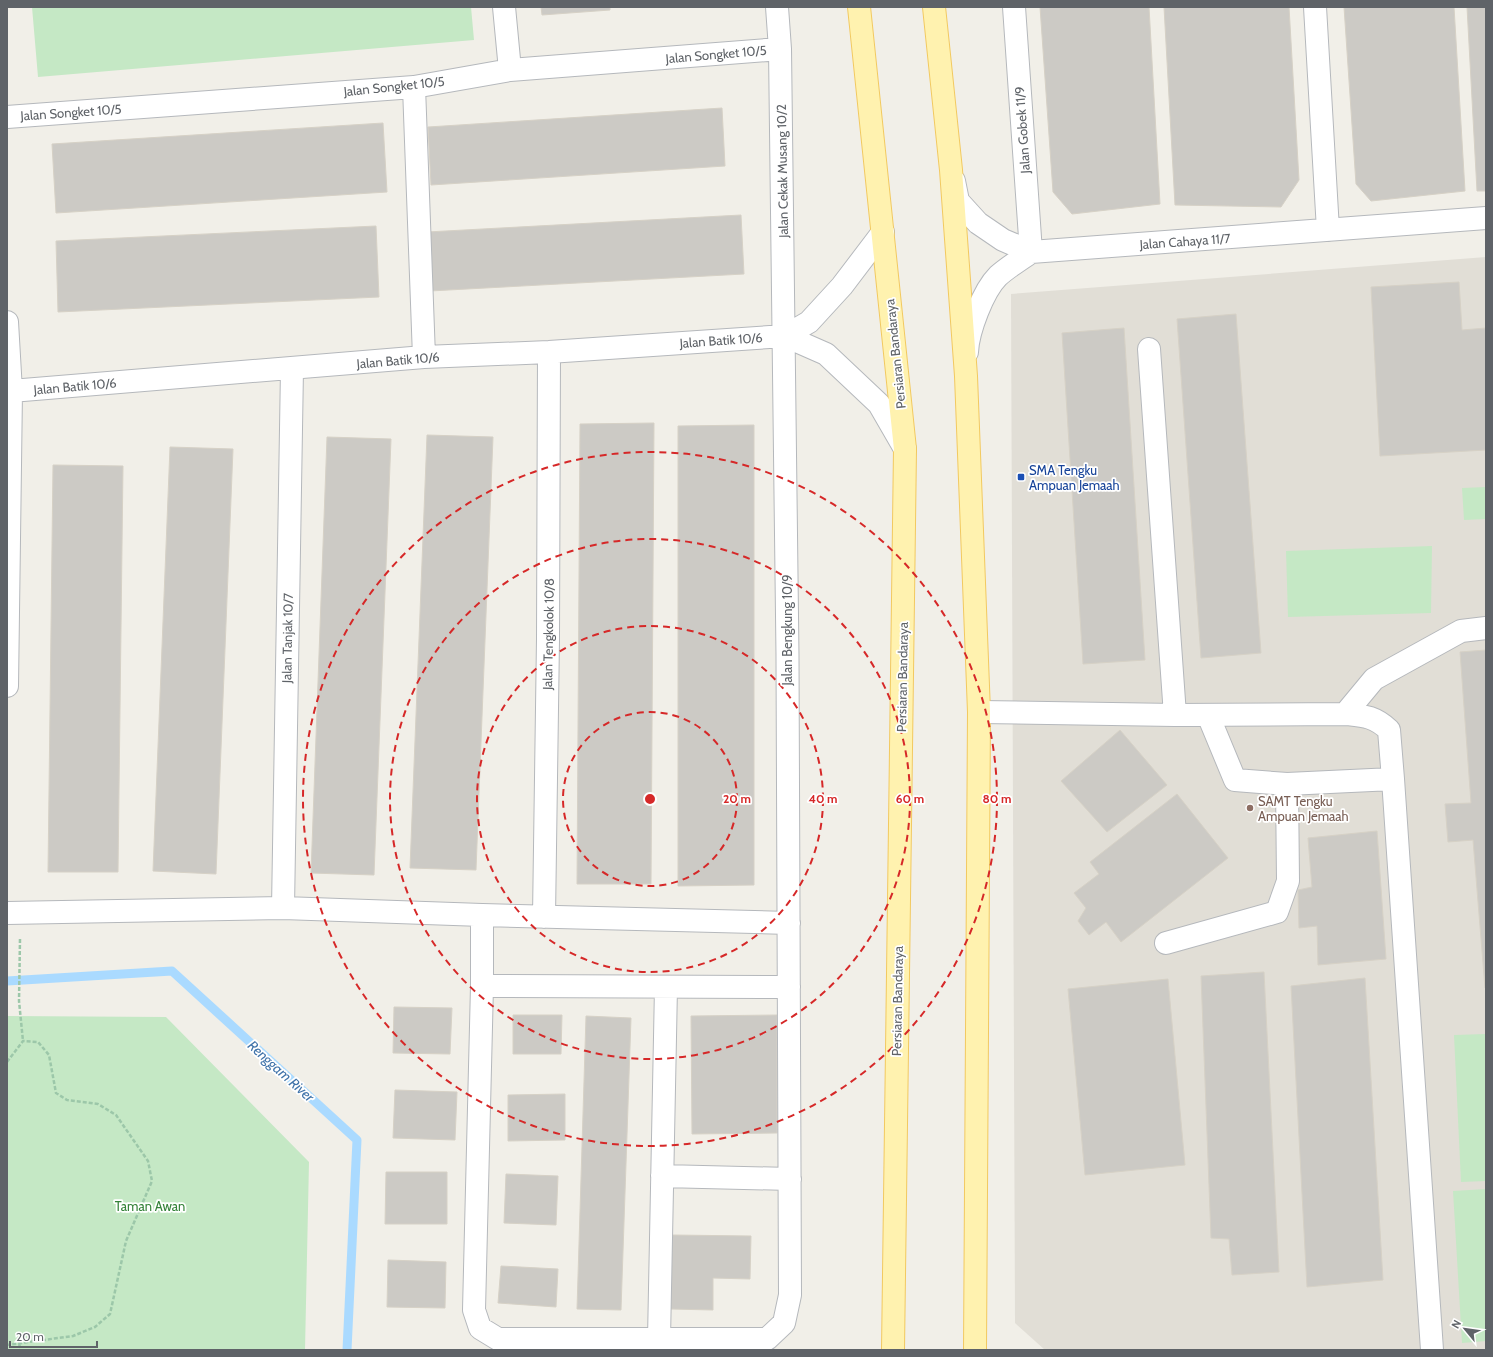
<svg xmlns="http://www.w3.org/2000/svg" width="1493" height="1357" font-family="Cabin,sans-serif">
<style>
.education{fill:#e1ded6}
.green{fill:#c5e8c5}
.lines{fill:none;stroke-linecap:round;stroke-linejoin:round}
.stream{stroke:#aadaff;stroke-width:9}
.building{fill:#cccac5;stroke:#d6d1c6}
.minor-casing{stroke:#b5b8bc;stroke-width:24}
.major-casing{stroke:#f2c960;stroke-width:24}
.path{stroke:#9cc7a9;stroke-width:2.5;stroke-dasharray:4 2;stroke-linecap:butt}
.minor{stroke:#fff;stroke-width:22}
.major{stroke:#fff2af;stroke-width:22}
.ring{fill:none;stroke:#d62828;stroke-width:2;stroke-dasharray:7 5}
.transit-dot{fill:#1a4fb4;stroke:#fff;stroke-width:1.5}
.education-dot{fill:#8d6e63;stroke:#fff;stroke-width:1.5}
.labels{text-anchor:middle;stroke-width:3.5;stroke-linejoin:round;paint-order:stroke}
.street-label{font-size:13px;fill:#5f6368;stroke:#fff}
.transit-label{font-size:13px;fill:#164399;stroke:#fff;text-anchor:start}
.education-label{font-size:13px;fill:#785e54;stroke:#fff;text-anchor:start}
.park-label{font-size:13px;fill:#348238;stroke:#fff}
.water-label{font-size:14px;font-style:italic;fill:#4174aa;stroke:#fff}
.centre{fill:#d62828;stroke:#fff;stroke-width:2}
.ring-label{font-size:12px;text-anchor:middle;font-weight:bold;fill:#d62828;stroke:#fff;stroke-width:3.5;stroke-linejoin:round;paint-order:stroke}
</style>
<rect width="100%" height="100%" fill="#f1efe8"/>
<path class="education" d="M1486,257V1350H1045L1015,1323L1011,294Z"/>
<path class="green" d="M32,7H471L474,40L38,77Z
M1486,487V519L1464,520L1462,488Z
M1432,546L1431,613L1288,617L1286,551Z
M7,1016L166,1017L309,1162L305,1350H7Z
M1486,1034V1181L1461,1182L1454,1035Z
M1486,1189V1341L1462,1343L1453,1191Z"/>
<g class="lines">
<path class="stream" d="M7,981L172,971L357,1140L347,1350"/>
</g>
<path class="building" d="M541,7H610V10L542,15Z
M1040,7H1149L1160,204L1072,214L1053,192Z
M1164,7H1289L1299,180L1281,207L1175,205Z
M1344,7H1454L1465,191L1371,201L1356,184Z
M1467,7H1486V191H1477Z
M722,108L725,166L431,185L428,127Z
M383,123L387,192L56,213L52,144Z
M741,215L744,274L430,291L427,232Z
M376,226L379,297L58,312L56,241Z
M1459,282L1462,330L1486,328V450L1380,456L1371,287Z
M1236,314L1261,653L1201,658L1177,319Z
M1124,328L1145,660L1083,664L1062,333Z
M654,423L651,884H577L580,424Z
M754,425V885L678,886V426Z
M427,435L493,437L476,870L410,868Z
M327,437L391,439L374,875L311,873Z
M170,447L233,449L216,874L153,871Z
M53,465L123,466L118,872H48Z
M1486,650V988H1485L1473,840L1448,842L1445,804L1471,803L1460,652Z
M1120,730L1167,785L1107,832L1061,781Z
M1177,794L1228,858L1121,942L1106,922L1089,935L1078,921L1086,908L1074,893L1099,874L1090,862Z
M1377,831L1386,959L1318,965L1317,926L1299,928L1298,890L1312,887L1308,838Z
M1264,972L1279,1272L1232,1275L1229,1239L1211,1238L1201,976Z
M1365,978L1383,1280L1307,1287L1291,986Z
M1168,979L1185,1165L1085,1175L1068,989Z
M394,1007L452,1008L450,1054L393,1053Z
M513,1015H562L561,1054H513Z
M777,1015V1133L692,1134L691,1016Z
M586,1016L631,1018L621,1310L577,1309Z
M395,1090L457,1092L455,1140L393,1138Z
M565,1094V1140L508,1141V1095Z
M386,1172H447V1224H385Z
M506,1174L558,1176L556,1225L504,1223Z
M672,1235L751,1236L750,1279L713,1278V1310L671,1309Z
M388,1260L446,1262L445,1308L387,1307Z
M501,1266L558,1269L556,1307L498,1303Z"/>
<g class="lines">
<g class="minor-casing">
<path id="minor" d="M504,7L510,70
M1014,7L1031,252
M1315,7L1328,230
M414,87L424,357
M7,117L414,87L510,70L780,49
M954,181L958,201L978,223L1003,240L1031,252
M7,322L11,391L7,686
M785,336L826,354L879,404L905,449
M1149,349L1175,715
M967,352C968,331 983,291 998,276C1008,267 1020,260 1031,252L1486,218
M11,391L424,357L549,352L785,336L809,322L842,286L883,232
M979,712L1175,715L1345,714C1364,716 1374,716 1389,730L1393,779L1432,1350
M1345,714L1374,679L1461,631L1486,628
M1208,715L1235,780L1287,784L1393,779
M283,908L292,369
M7,913L283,908L482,915L789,923
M482,915V986L474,1310L480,1328L498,1339H767L784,1323L790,1295C790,880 787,464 780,49L777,7
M544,917L548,639L549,352
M1166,943L1277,912L1288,881L1287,784
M482,986L789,987
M662,1176L790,1179
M659,1339L666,987"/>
</g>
<g class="major-casing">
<path id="major" d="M859,7L905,449L893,1350
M934,7L951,170L966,376L979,712L975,1350"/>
</g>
<path class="path" d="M20,939L19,1001L23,1041
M7,1062L23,1041L38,1042L49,1055L56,1093L67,1100L98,1104L116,1115L148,1161L152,1181L126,1241L110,1314L95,1327L73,1336L7,1345
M19,1344L21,1350"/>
<use href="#minor" class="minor"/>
<use href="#major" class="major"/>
</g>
<g class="ring">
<circle cx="650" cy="799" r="87"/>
<circle cx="650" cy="799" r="173"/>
<circle cx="650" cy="799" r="260"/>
<circle cx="650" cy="799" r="347"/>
</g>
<rect class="transit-dot" x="1017" y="473" width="8" height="8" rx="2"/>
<circle class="education-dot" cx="1250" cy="808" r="4"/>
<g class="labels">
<g class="street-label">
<text transform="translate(716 54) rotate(-5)" y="5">Jalan Songket 10/5</text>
<text transform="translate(394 86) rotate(-6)" y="5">Jalan Songket 10/5</text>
<text transform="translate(71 112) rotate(-4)" y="5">Jalan Songket 10/5</text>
<text transform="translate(1022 130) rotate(-94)" y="5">Jalan Gobek 11/9</text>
<text transform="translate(782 171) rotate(-91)" y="5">Jalan Cekak Musang 10/2</text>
<text transform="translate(1185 241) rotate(-4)" y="5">Jalan Cahaya 11/7</text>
<text transform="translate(721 340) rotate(-4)" y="5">Jalan Batik 10/6</text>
<text transform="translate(895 354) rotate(-96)" y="5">Persiaran Bandaraya</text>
<text transform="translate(398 360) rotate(-5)" y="5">Jalan Batik 10/6</text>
<text transform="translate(75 386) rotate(-5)" y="5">Jalan Batik 10/6</text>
<text transform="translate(787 630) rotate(-90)" y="5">Jalan Bengkung 10/9</text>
<text transform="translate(548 634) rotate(-89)" y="5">Jalan Tengkolok 10/8</text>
<text transform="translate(287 638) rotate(-89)" y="5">Jalan Tanjak 10/7</text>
<text transform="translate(902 677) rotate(-89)" y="5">Persiaran Bandaraya</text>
<text transform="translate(897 1001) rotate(-89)" y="5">Persiaran Bandaraya</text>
</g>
<g class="transit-label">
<text x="1029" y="475">SMA Tengku<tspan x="1029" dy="15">Ampuan Jemaah</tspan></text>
</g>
<g class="education-label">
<text x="1258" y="806">SAMT Tengku<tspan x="1258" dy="15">Ampuan Jemaah</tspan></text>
</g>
<g class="park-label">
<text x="150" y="1211">Taman Awan</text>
</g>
<g class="water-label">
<text transform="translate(281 1071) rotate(42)" y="5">Renggam River</text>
</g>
</g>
<circle cx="650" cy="799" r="6" class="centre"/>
<g class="ring-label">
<text x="737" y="803">20 m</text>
<text x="823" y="803">40 m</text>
<text x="910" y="803">60 m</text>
<text x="997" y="803">80 m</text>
</g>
<rect width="1493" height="1357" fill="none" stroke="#5f6368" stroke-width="16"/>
<g transform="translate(1465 1329) rotate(299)" stroke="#ffffff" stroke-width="3" paint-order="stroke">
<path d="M0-3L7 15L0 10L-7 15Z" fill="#5f6368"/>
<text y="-6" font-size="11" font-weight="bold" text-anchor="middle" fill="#5f6368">N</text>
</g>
<path d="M10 1341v6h87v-6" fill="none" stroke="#5f6368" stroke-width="2"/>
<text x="16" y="1341" font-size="12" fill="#5f6368" stroke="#ffffff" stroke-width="3" paint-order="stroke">20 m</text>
</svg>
